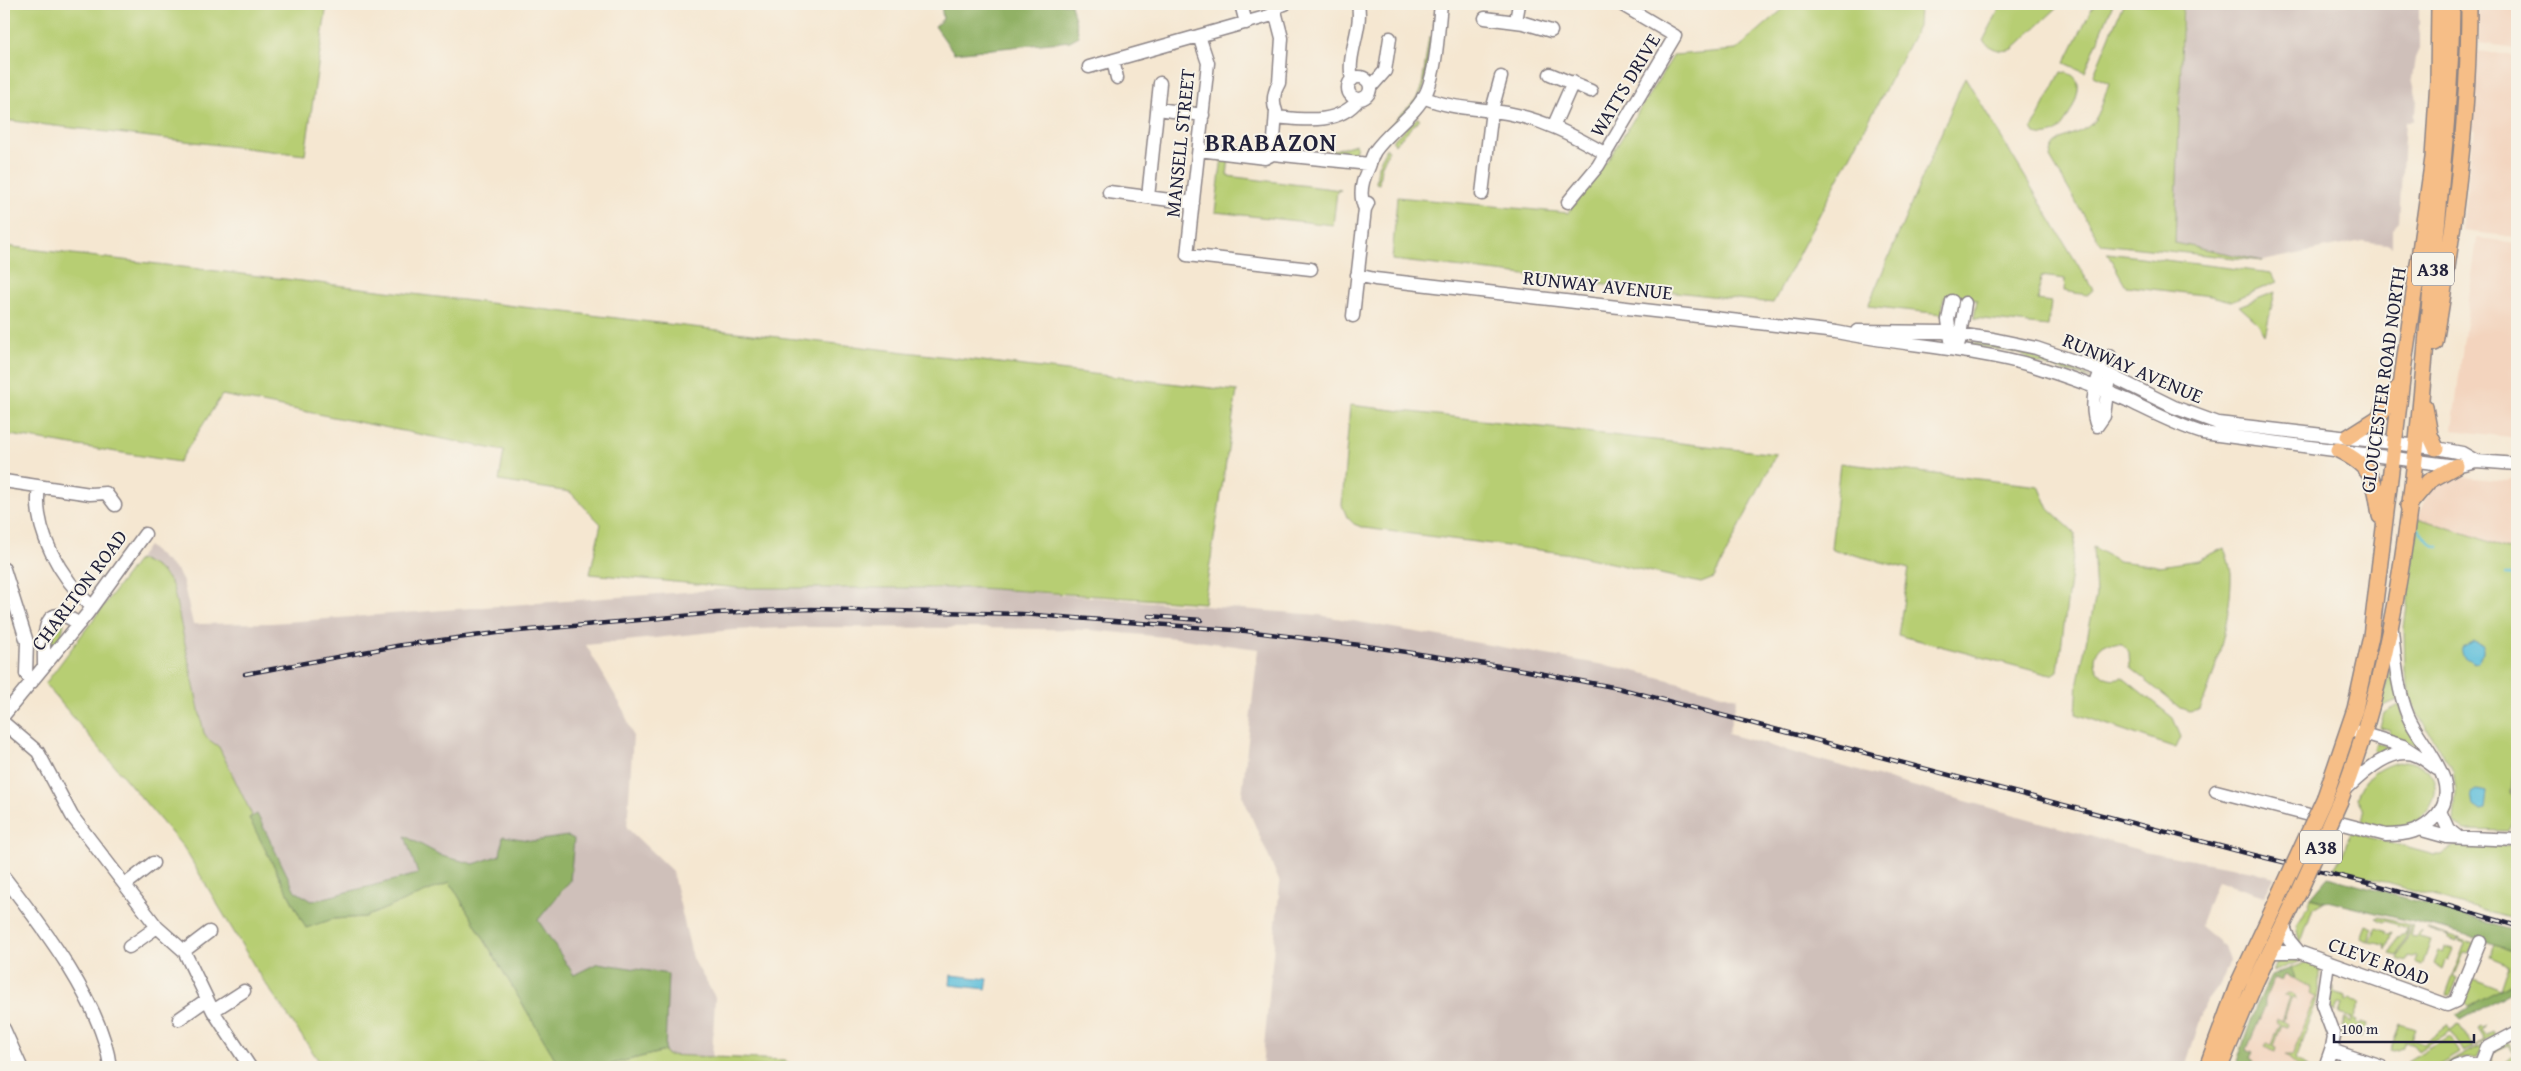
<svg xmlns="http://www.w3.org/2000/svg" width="2521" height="1071" font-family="'Gentium Book Plus',serif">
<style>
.built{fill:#f3d4be}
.industrial{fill:#cfc0ba}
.green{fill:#b7ce73;stroke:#6c7857}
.forest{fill:#91b165;stroke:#5a6a50}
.water{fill:#5bbeda;stroke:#3e708a}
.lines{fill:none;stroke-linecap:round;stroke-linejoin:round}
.stream{stroke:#5bbeda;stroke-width:2.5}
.minor-casing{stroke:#8c8486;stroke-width:15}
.major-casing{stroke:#8c8486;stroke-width:18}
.minor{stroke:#fff;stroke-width:12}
.major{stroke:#f6be87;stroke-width:15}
.rail-casing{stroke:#22223b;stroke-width:4.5}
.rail{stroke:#f7f3e8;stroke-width:2.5;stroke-dasharray:8;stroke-linecap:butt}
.major-bridge-casing{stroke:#8c8486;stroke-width:18;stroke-linecap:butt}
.major-bridge{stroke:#f6be87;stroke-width:15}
.labels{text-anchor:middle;stroke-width:4;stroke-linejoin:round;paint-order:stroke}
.shield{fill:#f7f3e8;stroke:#62616f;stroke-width:1}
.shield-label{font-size:19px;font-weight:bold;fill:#22223b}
.street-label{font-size:20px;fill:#22223b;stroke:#f7f3e8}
.district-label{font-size:25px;font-weight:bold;letter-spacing:1px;fill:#22223b;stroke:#f7f3e8}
</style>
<rect width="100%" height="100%" fill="#f7f3e8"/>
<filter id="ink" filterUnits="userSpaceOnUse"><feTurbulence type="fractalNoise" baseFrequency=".02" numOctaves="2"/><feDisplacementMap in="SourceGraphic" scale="10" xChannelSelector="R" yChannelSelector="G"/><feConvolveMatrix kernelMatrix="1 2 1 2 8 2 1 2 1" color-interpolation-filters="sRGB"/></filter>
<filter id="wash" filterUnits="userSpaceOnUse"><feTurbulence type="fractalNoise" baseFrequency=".0096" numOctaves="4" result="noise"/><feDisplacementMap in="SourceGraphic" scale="20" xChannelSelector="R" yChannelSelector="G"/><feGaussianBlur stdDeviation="1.12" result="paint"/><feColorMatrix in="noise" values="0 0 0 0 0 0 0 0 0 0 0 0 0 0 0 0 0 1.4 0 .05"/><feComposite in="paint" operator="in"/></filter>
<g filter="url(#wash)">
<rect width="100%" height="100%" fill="#f5e7d1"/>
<path class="built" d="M2478,4H2517V48L2479,43Z
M2477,51L2517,56V237L2462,231L2472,141L2475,138L2476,131L2473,127Z
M2477,238L2517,243V438L2452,430Z
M2517,476V553L2476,537L2418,518L2430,490L2444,481L2462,477L2507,481Z
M2307,962L2319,977V988L2295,1059L2308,1067H2235L2255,1009L2271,976Z"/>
<path class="industrial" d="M2184,4H2419V49L2415,58L2412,78L2417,99L2416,112H2414V121H2405L2399,222L2392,229V247L2387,244L2362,241L2263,261L2175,243Z
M148,546L177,571L183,582L193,624L272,623L739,588H978L1319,615L1627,669L1737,698L1728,734L2143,851L2253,871L2274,877L2264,896L2217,881L2200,926L2224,946L2229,961L2220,984L2206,1002L2185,1067H1262L1280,883L1242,795L1258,649L1175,638L1090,630L983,628L807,627L733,630L586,645L623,709L633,736L627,828L672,871L693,959L715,997L712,1057L667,1055L665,1051L668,974L598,963L574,975L538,920L568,885V836L534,841L503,836L500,855L474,864L442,856L406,837L418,874L312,902L295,891L257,814L252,815L219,747L208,739L204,733L173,586L142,560L137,561Z
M2517,735V807L2511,792Z"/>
<path class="green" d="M4,4H327L305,155L4,120Z
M1789,4H1917L1919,8L1918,27L1773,303L1392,260L1397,197L1568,213L1609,158L1674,55L1736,50Z
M2002,4H2061L2013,49C2000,53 1992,49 1983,41Z
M2098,4H2113L2085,72L2065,63L2091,10Z
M2123,4H2183L2175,243L2263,261L2101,244L2050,158C2053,131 2077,139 2092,123C2101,114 2105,94 2109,83L2093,76Z
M1429,37H1431L1424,87L1415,104L1384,132L1417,98L1422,86Z
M2061,72C2067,73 2074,74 2077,81C2083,92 2065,127 2055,133C2048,136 2042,136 2035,134L2032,129Z
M1965,77L2093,290L2087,295L2064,291L2065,279L2041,276L2038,300L2051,302L2048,326L1974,318L1977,300L1944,297L1942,314L1868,306Z
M1418,117L1420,119L1395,144L1392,141Z
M1356,144L1357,146L1353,156L1327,152Z
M1386,148L1389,150L1381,167L1379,184L1376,183L1378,166Z
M1222,157H1229L1227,176L1341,190L1337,191L1333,225L1215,212Z
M4,246L1237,391L1204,603L978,588H739L590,574L601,524L570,492L499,481L504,451L222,395L179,462L4,434Z
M2107,253L2271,273L2277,282L2231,301L2211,296L2126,286Z
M2275,292L2265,335L2258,323L2239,306Z
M1964,341L2020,350L2037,359L2085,375L2091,379L2033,362L2019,353L1966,344Z
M2135,392L2175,412L2375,444L2374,451L2234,433L2193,424L2132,397Z
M1350,405L1776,454L1714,578L1701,583L1571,554L1364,528L1354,524L1347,517L1342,505Z
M1840,463L2039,486L2049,509L2076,534L2058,671L2052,675L2046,674L1898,635L1909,569L1831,549Z
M2418,518L2476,537L2517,553V735L2511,792L2517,807V815L2509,831L2464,830L2454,823L2456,790L2453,771L2417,713L2410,695L2405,671L2404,628Z
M2093,547L2118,561L2159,566L2199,560L2224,548C2227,556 2230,565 2231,574C2232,610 2216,676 2200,709L2189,711L2180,708L2130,668L2129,652L2122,644L2106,643C2084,655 2098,686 2122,677L2173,718L2181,737L2176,748L2076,714L2078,681L2096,595Z
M142,560C156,566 166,573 173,587L204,733L208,739L219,747L252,815L249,818L306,928L333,919L365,917L450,882L560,1067H323L259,974L184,848L45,684L137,561Z
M55,621L64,623L62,634L49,650L48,636Z
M2391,669L2400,699L2381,707Z
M2401,704C2399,720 2413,734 2422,747L2389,735L2390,730L2380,727L2384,713Z
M2376,742L2394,749L2379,758L2374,749Z
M2405,761C2463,768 2432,847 2362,823L2364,811L2357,798C2361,777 2385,763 2405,761Z
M2350,832L2434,855H2442L2452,847L2516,846L2517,920L2334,868L2344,851Z
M2311,897L2325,901L2313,908L2300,945L2296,926L2306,908H2308Z
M2379,917L2409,925L2398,956L2390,954L2397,937L2404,934L2406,928L2386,921L2383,922L2376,918Z
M2366,925L2373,928L2368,941L2361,938Z
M2411,925L2413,926L2410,936L2415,937L2421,931L2419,937L2431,940L2422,966L2415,963L2417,956L2412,958L2408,957L2406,962L2398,959Z
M2377,927L2387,931L2386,933L2389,934L2392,932L2386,950L2385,945L2369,942Z
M2427,929L2474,944L2469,954L2464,953L2454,977L2458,979L2450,995H2446L2465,943L2459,941L2460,938H2457L2456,942L2448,939V936Z
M2495,945L2517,953V981L2469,1006L2463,1000V994L2466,995L2473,978L2501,989L2509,965L2490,957Z
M2445,947L2453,949L2448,961L2445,960L2442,969L2433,963L2438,950L2443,952Z
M2291,958L2300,961L2273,972L2278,960Z
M2307,962L2319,967V988L2315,1005L2295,1059L2308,1067H2299L2285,1055L2292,1056L2315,996L2310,993L2312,987L2294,979L2291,968Z
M2333,987V993L2346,997V1002L2350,999L2360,1002L2353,1020L2356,1021L2355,1024L2359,1026L2360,1023L2367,1025L2362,1038L2349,1033L2350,1030L2344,1028L2338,1043L2345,1018L2350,1022L2351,1018L2340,1014L2343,1004L2339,1003L2336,1012L2327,1006Z
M2289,993L2295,996L2297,1000L2292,998L2283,1020L2288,1023L2287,1026L2282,1024L2274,1046L2277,1047L2276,1051L2264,1046L2266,1043L2272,1045L2280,1024L2276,1022L2277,1019L2282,1020L2290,998L2284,995Z
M2400,1024L2415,1029L2411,1039L2424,1044L2447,1025L2450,1030L2459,1025L2474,1047L2464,1052L2450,1031L2418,1051L2413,1045L2405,1042L2402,1048L2394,1051L2390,1050Z
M2480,1026L2482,1028L2486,1026L2481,1030L2485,1035L2492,1031L2494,1035L2475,1046L2484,1039L2477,1028Z
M2449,1036L2460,1053L2437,1067H2410L2407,1061Z
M2508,1043L2517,1057V1065L2506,1062L2514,1055L2508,1046L2493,1053L2490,1066L2493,1067H2488L2492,1052Z
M2483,1044L2476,1058L2460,1059L2446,1067H2442Z
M665,1051L667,1055L785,1060L793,1067H608L612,1064Z"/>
<path class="forest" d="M941,4H1071L1079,36L1070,41L954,53L935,26L943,19Z
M257,814L295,891L312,901L418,874L405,836L442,856L474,864L500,855L503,836L534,841L568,836L574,839L570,881L538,920L574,975L598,963L668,974L665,1051L612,1064L608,1067H560L450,882L365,917L333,919L306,928L249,818Z
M2328,877L2452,911L2517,932V953L2467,935L2311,897Z
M2291,968L2294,979L2284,975L2281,981L2274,978L2265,999V1006L2247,1049L2253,1052L2250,1058L2254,1061L2252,1065L2247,1063L2245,1067H2235L2255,1009L2271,976Z
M2517,981V989L2461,1020L2456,1015C2465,1012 2471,1005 2480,1000C2492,993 2505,988 2517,981Z"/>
<path class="water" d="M2474,642L2483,646V653L2477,662L2474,663C2468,658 2460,656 2462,648Z
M2477,790L2487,792L2485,810L2481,811L2474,806L2472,793Z
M951,975L988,979L986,989L950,985Z"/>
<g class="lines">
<path class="stream" d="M2418,529L2433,545L2439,547
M2505,575L2517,576"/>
</g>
</g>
<g filter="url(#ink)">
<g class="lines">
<g class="minor-casing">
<path id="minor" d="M1241,4L1246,23
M1485,18L1524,23L1551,31
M1516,21L1519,4
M1199,36L1208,63L1187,255L1311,269
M1113,60L1117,78
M1089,67L1276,14
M1550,74L1591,91
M1348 88a11 11 0 1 1 22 0a11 11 0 1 1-22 0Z
M1352,80C1346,55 1363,29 1358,4
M1370,88L1385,71L1390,38
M1423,97C1450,109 1479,108 1507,113C1544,120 1573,135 1606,154
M1158,109L1203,115
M1276,117C1305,120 1339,125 1359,99
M1554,125L1573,82
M1199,150L1265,158L1273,154L1369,164
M1273,154L1276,111C1272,102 1274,91 1279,83L1282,38L1274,7L1285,4
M1109,192L1193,203
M1482,194L1492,110L1501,77
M1148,197L1160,83
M1568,202L1598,166L1675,36L1621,4
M1365,209C1359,196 1362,181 1368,169C1371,163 1371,157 1375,151C1390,130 1416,115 1427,91C1437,67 1438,30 1441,4
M1357,275L1375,279L1836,332C1900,345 1972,348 2034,366C2065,376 2097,387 2127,400C2152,412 2176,425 2203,433L2456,466L2476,461L2517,464
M1353,316L1365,209L1368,203
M1857,331L1943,332L1993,339L2036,348L2095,368L2174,407L2218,423L2436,448L2462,453L2476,461
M1951,340L1948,320L1952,301
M1959,342L1965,303
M2097,426C2089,406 2095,374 2110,356
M2097,426L2104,416L2108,384
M4,481L90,494L106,493L115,505
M39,487C32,530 61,578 92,607
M4,569L27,642L26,674L32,682
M44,666C44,640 40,596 79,624
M4,715L87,614L145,534
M4,723L38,752L72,816L157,927L184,951L213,1011L250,1067
M2354,731L2403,746L2417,755
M2345,790C2361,775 2393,743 2418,756C2425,759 2431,765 2437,769
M2216,791L2386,835C2407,835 2422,832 2437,815C2464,783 2421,746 2408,716C2397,689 2395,658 2392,630
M2440,811L2448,829L2458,837
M2422,830L2447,837L2517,840
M4,877C42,926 103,1005 110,1067
M126,884L153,863
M2283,924L2289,940L2299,952
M129,947L157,927
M184,951L209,932
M2270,952H2299L2447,1005L2456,1001L2480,942
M213,1011L244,991
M179,1019L206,1000
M4,1029L21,1067
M2331,1050L2382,1067
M2325,1067L2332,1047L2334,1036L2322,1004L2327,970
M2455,1067L2466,1063L2480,1066L2487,1048L2517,1032"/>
</g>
<g class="major-casing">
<path id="major" d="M2435,343C2454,230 2469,118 2469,4
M2425,407L2430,435L2436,448
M2348,437L2378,418L2398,388
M2338,450C2373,467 2375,480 2380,516
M2408,506L2429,481L2456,466
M2325,797L2355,709L2371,636L2403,371L2433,158L2438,80L2439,4
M2340,801C2402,646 2414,477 2429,311C2438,209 2451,107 2452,4
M2207,1067L2237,986L2284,886
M2220,1067L2255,983L2299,892"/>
</g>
<use href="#minor" class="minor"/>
<use href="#major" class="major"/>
<g class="rail-casing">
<path id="rail" d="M1149,616L1201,620
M245,674L402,645L497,633L716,613L811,609L1022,614L1246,631L1360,645L1512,668L1618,688L2250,854L2373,884L2517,926"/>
</g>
<use href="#rail" class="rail"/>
<g class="major-bridge-casing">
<path id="major-bridge" d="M2284,886L2325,797
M2299,892L2340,801"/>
</g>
<use href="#major-bridge" class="major-bridge"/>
</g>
</g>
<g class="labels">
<g class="shield">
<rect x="2412" y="252.5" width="42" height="33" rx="4"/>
<rect x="2300" y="830.5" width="42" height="33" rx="4"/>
</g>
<g class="shield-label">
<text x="2433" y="276">A38</text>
<text x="2321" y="854">A38</text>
</g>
<g class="street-label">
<text transform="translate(1625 85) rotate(-59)" y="7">WATTS DRIVE</text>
<text transform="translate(1180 143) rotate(-84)" y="7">MANSELL STREET</text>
<text transform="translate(1598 285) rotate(6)" y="7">RUNWAY AVENUE</text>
<text transform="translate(2133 368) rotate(23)" y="7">RUNWAY AVENUE</text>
<text transform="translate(2383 380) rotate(-82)" y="7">GLOUCESTER ROAD NORTH</text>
<text transform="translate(79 590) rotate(-53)" y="7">CHARLTON ROAD</text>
<text transform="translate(2379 961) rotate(20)" y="7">CLEVE ROAD</text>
</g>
<g class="district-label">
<text x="1271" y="151">BRABAZON</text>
</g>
</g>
<rect width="2521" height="1071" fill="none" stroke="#f7f3e8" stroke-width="20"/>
<path d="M2334 1034v8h140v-8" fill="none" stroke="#22223b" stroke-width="2.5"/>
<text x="2341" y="1034" font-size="15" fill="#22223b" stroke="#f7f3e8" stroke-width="4" paint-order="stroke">100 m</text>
</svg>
